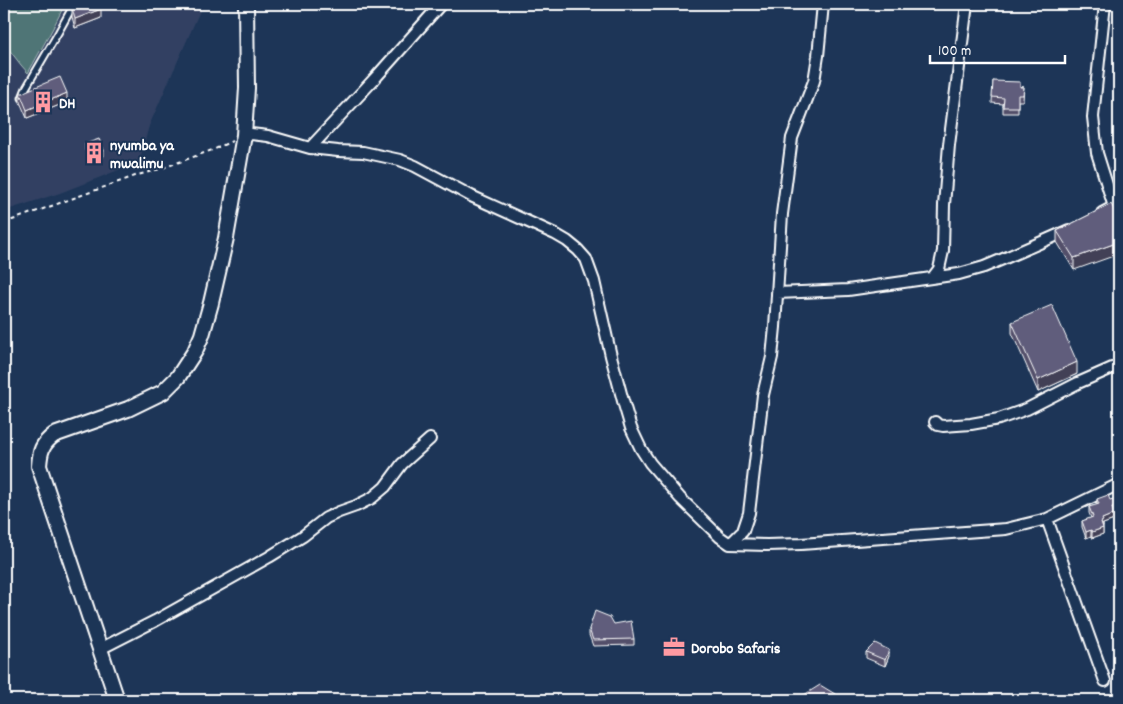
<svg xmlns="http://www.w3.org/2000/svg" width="1123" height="704" font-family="Dekko,sans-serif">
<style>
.built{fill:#314162}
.green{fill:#4f7476;stroke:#a7baba}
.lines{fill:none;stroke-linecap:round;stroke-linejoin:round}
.lane-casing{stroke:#fff;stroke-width:9}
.street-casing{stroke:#fff;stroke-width:14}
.secondary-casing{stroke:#fff;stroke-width:18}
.path{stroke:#fff;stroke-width:2;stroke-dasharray:4 4;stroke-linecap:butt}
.lane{stroke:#1d3557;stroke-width:5}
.street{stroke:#1d3557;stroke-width:10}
.secondary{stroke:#1d3557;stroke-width:14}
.wall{fill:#53506b;stroke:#fff}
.shaded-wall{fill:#434157;stroke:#fff}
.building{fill:#605d7c;stroke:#fff}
.labels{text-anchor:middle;stroke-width:4;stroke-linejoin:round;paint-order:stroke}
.poi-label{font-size:16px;font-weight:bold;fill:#fff;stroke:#1d3557;text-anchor:start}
</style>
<rect width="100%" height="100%" fill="#1d3557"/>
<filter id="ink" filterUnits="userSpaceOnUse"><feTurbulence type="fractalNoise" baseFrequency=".02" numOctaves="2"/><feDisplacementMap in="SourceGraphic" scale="10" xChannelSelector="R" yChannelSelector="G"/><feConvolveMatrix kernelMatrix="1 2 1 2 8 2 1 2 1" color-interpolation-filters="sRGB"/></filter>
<g filter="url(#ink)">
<path class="built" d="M4,4H203L149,126L139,162L60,193L4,211Z"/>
<path class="green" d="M4,4H65L53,28L28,73L21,65L4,43Z"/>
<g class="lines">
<g class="lane-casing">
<path id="lane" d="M22,98L26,88L58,33L74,4"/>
</g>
<g class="street-casing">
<path id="street" d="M1105,4L1093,117L1097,153L1114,207L1119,217
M244,135L251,134L268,136L310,148L338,151L363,152L400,160L415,166L471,196L555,234L567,241L578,250L586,259L594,281L611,356L623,401L631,428L641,449L650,463L680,498L720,537L730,544L767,545L801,544L1006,529L1047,519L1119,484
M310,148L377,76L441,4
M1102,213L1119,204
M933,277L939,269L943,251L944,205L949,145L967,4
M777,293L848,290L959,274L984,267L1003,259L1069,230
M935,422L938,425L943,426L971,424L999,419L1027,409L1078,383L1119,365
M1047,519L1105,681
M730,544L743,531L749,513L763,395L772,357L775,327L782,214L792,138L814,81L818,56L823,4
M100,649L155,621L269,557L303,536L326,518L339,512L356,506L372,498L385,487L402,464L430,439"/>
</g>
<g class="secondary-casing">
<path id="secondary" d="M117,700L39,466C40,451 42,444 54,435L128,409L163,392L178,377L195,351L202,335L211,303L226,238L244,135L247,88L246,4"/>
</g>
<path class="path" d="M4,223L138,175L160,169L215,149L232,141"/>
<use href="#lane" class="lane"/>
<use href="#street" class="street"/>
<use href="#secondary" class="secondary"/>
</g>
<path class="wall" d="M72,8L101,18L75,28L72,17Z
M993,81L1024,87L1023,101H1018V113H1003V104L992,103Z
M20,93L67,102L27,118L20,102Z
M85,144L104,156L89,162L85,150Z
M1111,204L1074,270L1057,242V231Z
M1012,322L1077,374L1038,392L1012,333Z
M1097,499L1116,512L1114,513V520L1103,524V534L1092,538L1091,536L1086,538L1082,527V521L1091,518L1089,513V507L1097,505Z
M614,624L634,639V645L593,646L589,635V629Z
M866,652L889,656L885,666L866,658Z"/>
<path class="shaded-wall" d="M101,9V18L75,28V19Z
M67,93V102L27,118V110Z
M104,150V156L89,162V156Z
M1119,242V254L1074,270V258Z
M1077,362V374L1038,392V380Z
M1116,506V512L1112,513V507Z
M1114,514V520L1103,524V527L1101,522L1102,519Z
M1103,528V534L1092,538V532Z
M1091,530V536L1086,538V532Z
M889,650V656L885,666V660Z"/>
<path class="building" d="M77,4H99L101,9L75,19L72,8L74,5Z
M60,77L67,93L27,110L20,93H23L26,91Z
M993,81L1020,82V87H1024L1023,95H1018V107H1003L1004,98L992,97Z
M99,139L104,150L89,156L85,144Z
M1111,204L1115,211L1119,212V242L1074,258L1057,231Z
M1052,305L1077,362L1038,380L1012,322Z
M1108,495L1110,500L1113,499L1116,506L1112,507L1114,514L1102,519L1103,521L1101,522L1103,528L1092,532L1091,530L1086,532L1082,521L1093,517L1089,507L1099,504L1097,499Z
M595,611L610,617L614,624L631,621L634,639L593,640L589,629Z
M875,643L889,650L885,660L866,652Z
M820,685L845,700H806L804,695Z"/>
</g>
<defs>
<g id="building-bare" transform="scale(1.725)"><path d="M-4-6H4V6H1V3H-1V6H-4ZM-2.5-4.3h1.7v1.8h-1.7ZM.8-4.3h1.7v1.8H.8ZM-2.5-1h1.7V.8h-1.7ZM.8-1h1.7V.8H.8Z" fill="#ff9aa2" stroke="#1d3557" stroke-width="2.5" paint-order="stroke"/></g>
<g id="office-bare" transform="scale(1.725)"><path d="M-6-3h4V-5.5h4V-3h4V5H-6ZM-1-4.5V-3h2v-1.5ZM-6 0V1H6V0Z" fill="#ff9aa2" stroke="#1d3557" stroke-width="2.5" paint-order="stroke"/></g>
</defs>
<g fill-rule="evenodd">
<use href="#building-bare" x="43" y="102"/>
<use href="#building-bare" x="94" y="153"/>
<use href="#office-bare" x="674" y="647"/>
</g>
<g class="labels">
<g class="poi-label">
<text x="59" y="108">DH</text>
<text x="110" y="150">nyumba ya<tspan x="110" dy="18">mwalimu</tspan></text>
<text x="691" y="653">Dorobo Safaris</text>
</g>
</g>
<rect width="1123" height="704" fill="none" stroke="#1d3557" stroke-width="20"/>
<rect x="10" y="10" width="1103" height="684" fill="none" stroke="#fff" stroke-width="2" filter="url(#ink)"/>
<path d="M930 55v8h135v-8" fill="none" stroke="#ffffff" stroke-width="2.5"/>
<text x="938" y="55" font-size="15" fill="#ffffff" stroke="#1d3557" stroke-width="4" paint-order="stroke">100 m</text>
</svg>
